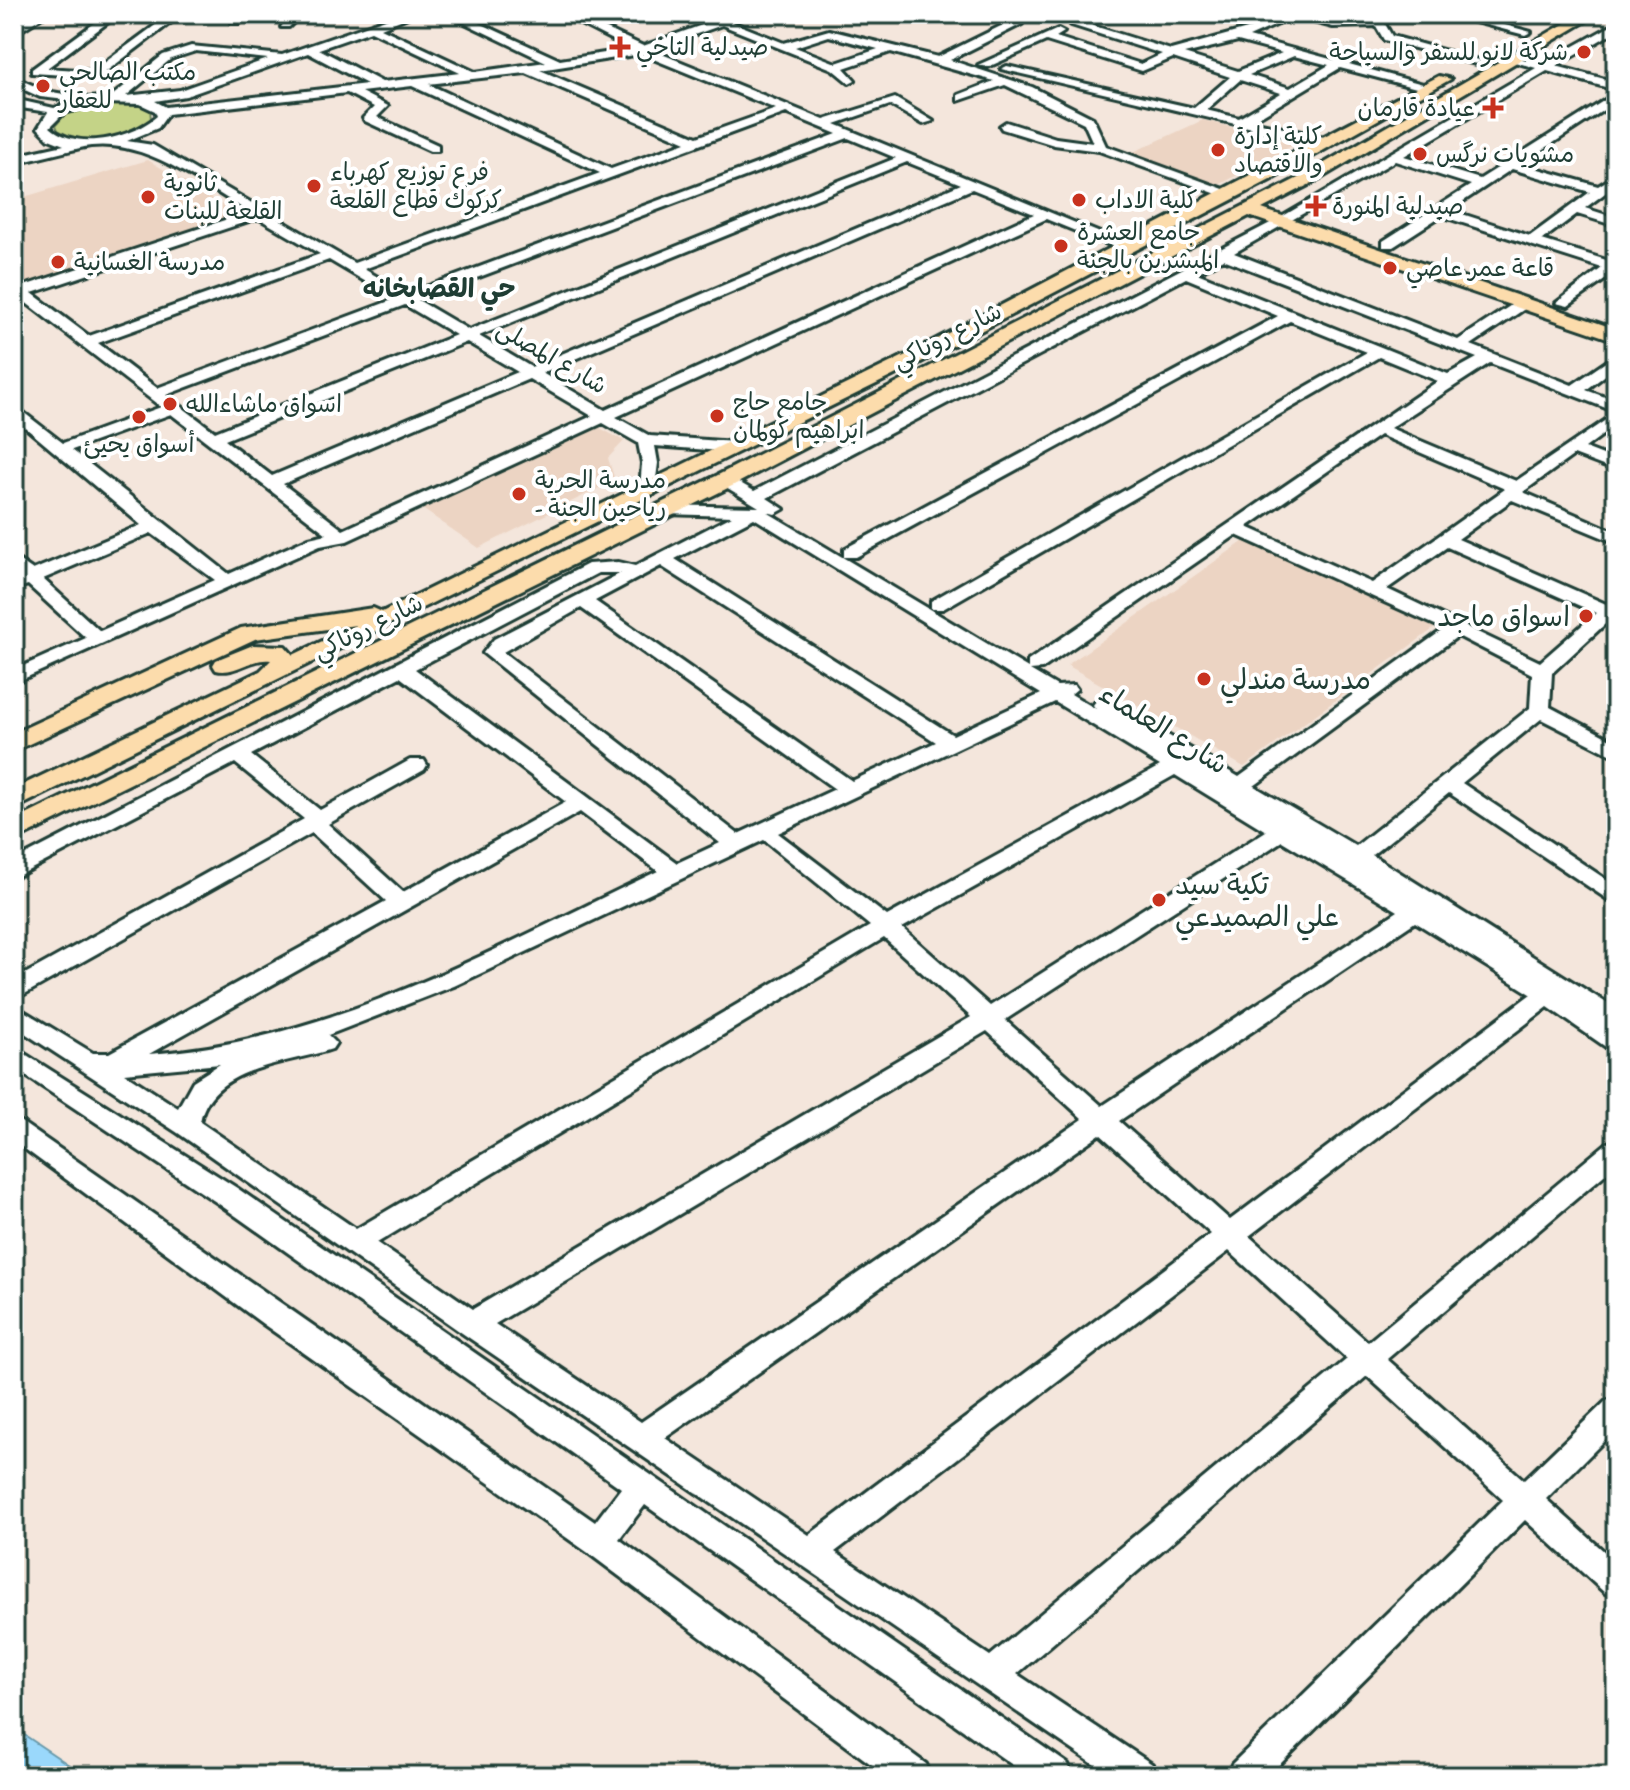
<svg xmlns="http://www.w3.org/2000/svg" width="1630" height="1790" font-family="'Gochi Hand','Playpen Sans Arabic',sans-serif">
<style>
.built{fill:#ecd4c3}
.green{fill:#c4d387;stroke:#72885e;stroke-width:2}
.water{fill:#9ad8fb;stroke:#699aab;stroke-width:2}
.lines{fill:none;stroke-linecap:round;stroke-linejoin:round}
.minor-casing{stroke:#1f3d34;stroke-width:6}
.major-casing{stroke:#1f3d34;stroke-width:6}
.minor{fill:#fff;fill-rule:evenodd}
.major{fill:#fcdcac;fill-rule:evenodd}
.poi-dot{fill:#c8321e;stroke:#fff;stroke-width:3}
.labels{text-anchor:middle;stroke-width:8;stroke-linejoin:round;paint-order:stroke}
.far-poi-label{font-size:24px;fill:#1f3d34;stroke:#fff;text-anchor:start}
.far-street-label{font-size:24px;fill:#1f3d34;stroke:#fff}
.far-neighbourhood-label{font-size:26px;font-weight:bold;fill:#1f3d34;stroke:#fff}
.poi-label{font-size:28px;fill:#1f3d34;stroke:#fff;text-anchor:start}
.street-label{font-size:28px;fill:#1f3d34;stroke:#fff}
</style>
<rect width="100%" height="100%" fill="#f4e6dc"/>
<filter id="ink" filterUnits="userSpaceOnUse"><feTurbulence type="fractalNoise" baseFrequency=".0125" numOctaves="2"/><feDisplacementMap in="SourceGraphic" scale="16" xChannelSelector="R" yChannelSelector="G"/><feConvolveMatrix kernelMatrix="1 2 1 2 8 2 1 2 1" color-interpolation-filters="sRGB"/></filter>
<g filter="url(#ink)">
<path class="built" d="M1203,120L1295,144L1219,185L1129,154Z
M148,160L240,216L24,287L14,279V200Z
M600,428L624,441L608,458L615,480L479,548L421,508L591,429Z
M1247,539L1436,627L1244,767L1067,665Z"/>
<path class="green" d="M105,103H133L150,109L151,120C129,139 84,146 58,130L56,125L66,113Z"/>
<path class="water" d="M14,1728L78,1771L86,1776H14Z"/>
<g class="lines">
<g class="minor-casing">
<path id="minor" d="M35,14H47L14,35V27Z
M107,14H119L47,68L93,71L165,18L174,20L99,77L32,73V69Z
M238,14H250L240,23H232Z
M291,14H302L289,27H281Z
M400,14H415L381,28L475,72L546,62L446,14H460L560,60L630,49L561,14H575L643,46L733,14H748L732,22L784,43L829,30L938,57L1011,21L1006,14H1017L1022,24L950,60L1032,87L1093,118L1106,146L1240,195L1228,198L1099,151L1054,145L1002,129L1000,126L1006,122L1056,138L1093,143L1084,123L1005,85L958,101V95L994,81L891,52L844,68L855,80L849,83L832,69L722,25L652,50L824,120L895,98L933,121L923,124L890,105L835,124L1134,247L1122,250L1046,219L616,417L650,436L735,442L743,447L735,452L655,446L658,463L654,494H642L640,490L642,463L638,443L603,423L347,541L320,546L14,683V670L86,638L28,585L14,589V578L18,576L14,572V557L33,570L141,525L14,418V405L63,443L161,407L16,295L14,282L24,286L249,212C199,183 141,134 80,148C59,153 36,159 14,164V156L64,145L49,139L38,128L48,112L14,107V99L54,108L75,101L40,97L14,85V77L46,91L88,98L112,96L163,55L191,46L282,55ZM371,31L460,73L382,82L319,49ZM829,36L878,49L836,63L795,47ZM196,51L268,59L180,90L126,96L171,59ZM308,53L367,84L166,107L155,101L186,96ZM641,54L776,109L697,137L540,70ZM526,73L686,142L611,169L428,84ZM412,86L600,173L354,263L153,145L127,141L158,128L168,114L347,93L374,107L363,118L365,121L430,151H438V145L377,117L388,106L361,92ZM101,103L140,104L155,111L157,116C132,138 77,152 50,127L64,113ZM786,113L837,134L407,294L364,269ZM848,138L896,158L469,330L418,300ZM907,162L961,184L531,367L479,336ZM972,189L1034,214L605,410L542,373ZM258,218L320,254L89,336L32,293ZM329,260L395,299L157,388L98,343ZM405,305L456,335L215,432L166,395ZM467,342L518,372L272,476L225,440ZM529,379L592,416L343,530L283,484ZM171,414L327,534L309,538L229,574L72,450ZM151,533L215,580L100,631L43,579Z
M1211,14H1227L1260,24C1301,6 1313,21 1352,20C1370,20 1384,14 1400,14L1385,24L1392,36L1482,61L1476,64L1384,40L1376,26L1333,27L1294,17L1249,37L1434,87L1428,91L1340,68L1252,121L1333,139L1335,142L1329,146L1001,69L1007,66L1194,108L1230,77L1173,58L1142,71L1046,41L988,67L978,65L1058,29L1064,32L1056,37L1141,64L1162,54L1071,25L1075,20L1171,50L1251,28ZM1238,41L1282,53L1238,71L1184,54ZM1294,56L1329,65L1290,88L1249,75ZM1240,80L1281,93L1239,118L1206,110Z
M1445,14H1464L1531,32L1525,35Z
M1616,23V31L1556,66L1616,82V90L1547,71L1404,156L1480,179L1616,93V102L1521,164L1598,186L1616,175V185L1585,208L1616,218V226L1577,214L1542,240L1616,263V272L1568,306L1556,303L1602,268L1441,216L1393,247H1383V241L1471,185L1395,161L1234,253L1458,340L1519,300H1529V306L1471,345L1572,385L1616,355V367L1586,390L1616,401V412L1490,363L1390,428L1516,481L1616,413V425L1585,448L1616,460V471L1574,455L1523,492L1616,532V543L1512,500L1458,539L1606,604L1616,599V614L1552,673L1550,707L1616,742V757L1541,719L1462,783L1616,886V905L1449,793L1372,855L1616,1009V1030L1610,1028L1616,1032V1054L1548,1007L1249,1236L1368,1342L1607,1143L1616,1140V1165L1387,1359L1524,1480L1606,1401L1616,1397V1429L1546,1499L1616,1562V1597L1605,1593L1525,1520L1268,1776H1227L1232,1764L1503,1500L1367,1376L1017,1674L1152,1764L1157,1776H1111L462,1333L178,1133L14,1026V1005L93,1053H109L386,901L312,833L14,1000V980L304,819L235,763L14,878V861L588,564L618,562L635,566L732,516L665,514L659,513V505L759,507L716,481L718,477H730L754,491L1278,219L1536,68L1511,61V57L1544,63ZM1512,169L1590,192L1530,236L1450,210ZM1223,259L1477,358L1448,374L1197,273ZM1186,278L1278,316L844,549V557H856L1290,321L1367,352L931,601V609H943L1379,357L1438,381L1028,661V668L767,512L775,514L784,509L767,498ZM1380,435L1505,489L1372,583L1247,527ZM754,518L1041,694L953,735L675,559ZM1236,535L1444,629L1239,777L1110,701H1096L1093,705L1096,709L1071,694L1077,689L1074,685L1057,686L1030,670L1042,669ZM1447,547L1596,613L1540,662L1387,589ZM661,566L936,742L852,781L595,601ZM598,573H621L494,639L483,653L720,843L677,863L415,669ZM581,608L835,789L738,834L503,652ZM1458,636L1532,674L1530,708L1356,846L1254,786ZM400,677L566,802L403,892L328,824L424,770L427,765L424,760H410L320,810L251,755ZM1055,702L1160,766L887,916L778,833ZM1175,775L1266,831L990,1006L902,928ZM580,812L658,871C497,947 331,1042 149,1054ZM764,840L870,926L356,1229L200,1122C210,1066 288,1064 332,1049L336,1043L328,1035L454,986ZM1282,841L1398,911L1102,1106L1005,1020ZM1415,922L1531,994L1230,1220L1119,1121ZM884,938L971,1017L473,1309L377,1243ZM987,1031L1083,1119L641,1422L495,1324ZM220,1064L193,1081L178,1108L124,1073ZM1100,1134L1211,1234L809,1535L665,1438ZM1229,1251L1347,1359L990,1656L835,1552Z
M14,1047L237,1188L1068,1764L1073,1776H1028L645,1505L619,1539L926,1764L931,1776H887L587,1552L263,1324L14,1141V1117L595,1522L621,1488L219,1204L14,1068Z"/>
</g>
<g class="major-casing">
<path id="major" d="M1581,14H1598L1316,181L1262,209L1616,329V341L1249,216L732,486L14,841V821L716,476L1304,175Z
M1439,76L1451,79L1274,178L919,363L14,809V789L260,671L271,660C251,657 236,675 216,670L213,665L216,660L253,645L285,646L293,655L356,625L255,639L14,751V733L241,628L373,608L382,612L906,355Z"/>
</g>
<use href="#minor" class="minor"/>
<use href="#major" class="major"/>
</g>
</g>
<g class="poi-dot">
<path d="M616 35h8v8h8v8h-8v8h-8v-8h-8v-8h8z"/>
<circle cx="1584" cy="52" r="8"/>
<circle cx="43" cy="86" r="8"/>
<path d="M1489 96h8v8h8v8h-8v8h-8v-8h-8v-8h8z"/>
<circle cx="1218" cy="150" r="8"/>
<circle cx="1420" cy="154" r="8"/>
<circle cx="314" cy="186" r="8"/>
<circle cx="148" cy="197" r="8"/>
<circle cx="1079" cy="200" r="8"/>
<path d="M1312 194h8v8h8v8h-8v8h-8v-8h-8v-8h8z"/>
<circle cx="1061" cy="246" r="8"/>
<circle cx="58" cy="262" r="8"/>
<circle cx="1390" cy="268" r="8"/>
<circle cx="170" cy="404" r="8"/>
<circle cx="717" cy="416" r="8"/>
<circle cx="139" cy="417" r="8"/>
<circle cx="519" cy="494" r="8"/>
<circle cx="1586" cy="616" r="8"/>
<circle cx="1204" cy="679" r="8"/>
<circle cx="1159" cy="900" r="8"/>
</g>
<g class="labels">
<g class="far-poi-label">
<text x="636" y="55">صيدلية التاخي</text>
<text x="1568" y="60" text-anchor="end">شركة لانو للسفر والسياحة</text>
<text x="59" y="80">مكتب الصالحي<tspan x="59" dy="28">للعقار</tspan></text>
<text x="1475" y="116" text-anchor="end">عيادة قارمان</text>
<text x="1234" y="144">كلية إدارة<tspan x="1234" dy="28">والاقتصاد</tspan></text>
<text x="1436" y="162">مشويات نرگس</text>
<text x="330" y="180">فرع توزيع كهرباء<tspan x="330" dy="28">كركوك قطاع القلعة</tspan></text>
<text x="164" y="191">ثانوية<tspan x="164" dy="28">القلعة للبنات</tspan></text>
<text x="1095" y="208">كلية الاداب</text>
<text x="1332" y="214">صيدلية المنورة</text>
<text x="1077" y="240">جامع العشرة<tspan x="1077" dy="28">المبشرين بالجنة</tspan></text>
<text x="74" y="270">مدرسة الغسانية</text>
<text x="1406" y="276">قاعة عمر عاصي</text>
<text x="733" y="410">جامع حاج<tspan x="733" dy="28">ابراهيم كولمان</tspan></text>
<text x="186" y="412">اسواق ماشاءالله</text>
<text x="139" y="452" text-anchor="middle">أسواق يحيئ</text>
<text x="535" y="488">مدرسة الحرية<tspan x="535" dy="28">- رياحين الجنة</tspan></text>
</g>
<g class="far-street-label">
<text transform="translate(947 336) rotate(-27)" y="8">شارع روناكي</text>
<text transform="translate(552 357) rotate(30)" y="8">شارع المصلى</text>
<text transform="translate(368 627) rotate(-26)" y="8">شارع روناكي</text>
</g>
<g class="far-neighbourhood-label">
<text x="439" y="297">حي القصابخانه</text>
</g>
<g class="poi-label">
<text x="1570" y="626" text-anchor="end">اسواق ماجد</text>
<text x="1220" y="689">مدرسة مندلي</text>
<text x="1175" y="894">تكية سيد<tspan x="1175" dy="32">علي الصميدعي</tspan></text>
</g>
<g class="street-label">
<text transform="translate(1164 728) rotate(32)" y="10">شارع العلماء</text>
</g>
</g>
<rect width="1630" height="1790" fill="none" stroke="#fff" stroke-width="48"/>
<rect x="24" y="24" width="1582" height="1742" fill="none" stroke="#1f3d34" stroke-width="3" filter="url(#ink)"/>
</svg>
